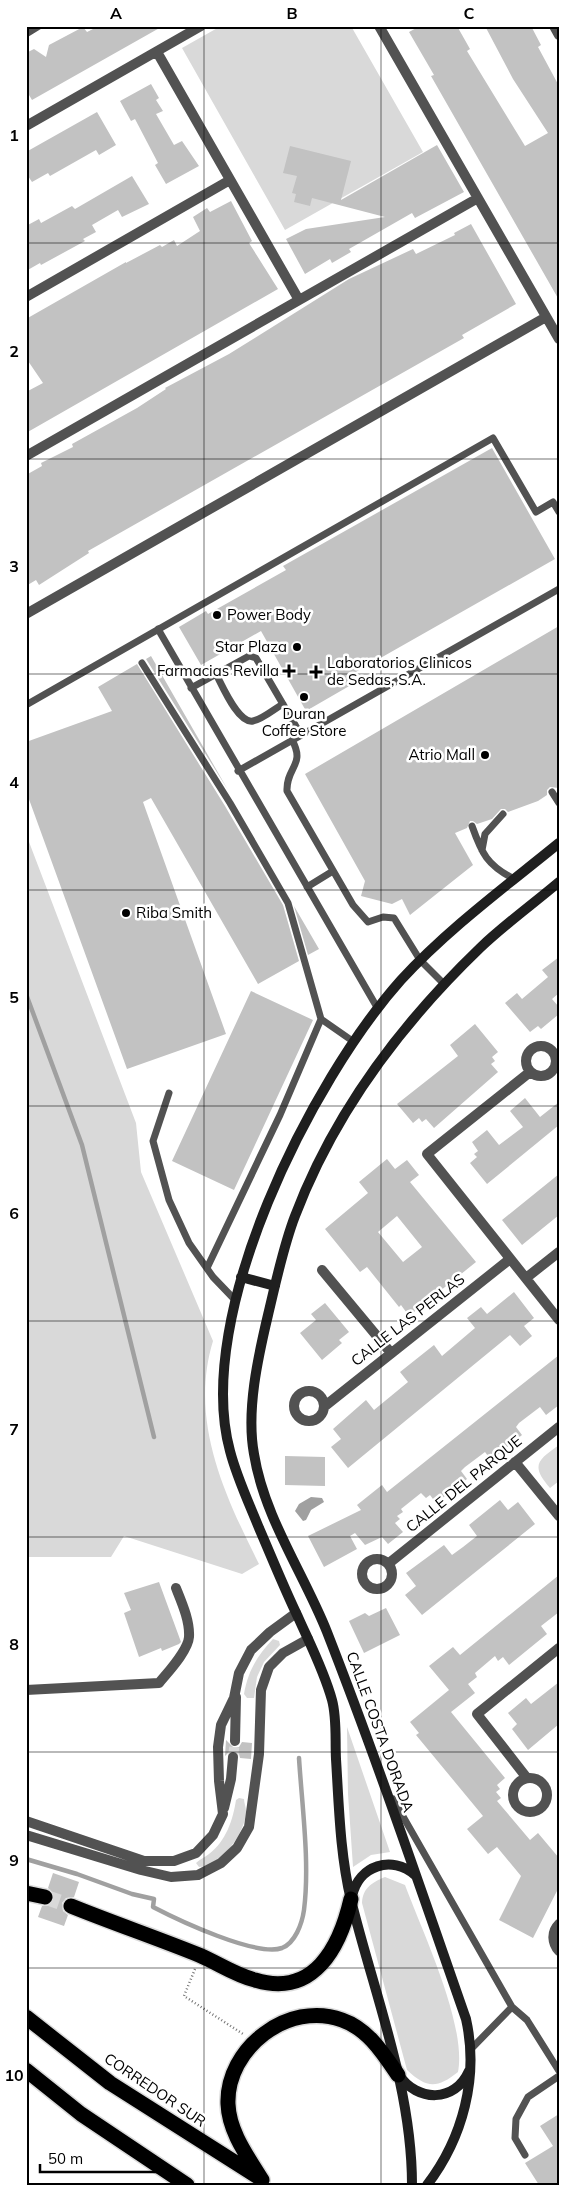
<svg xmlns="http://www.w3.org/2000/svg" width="585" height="2211" font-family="Mulish,sans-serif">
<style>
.green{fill:#d9d9d9}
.water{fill:#a0a0a0}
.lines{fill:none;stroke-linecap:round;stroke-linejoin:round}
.stream{stroke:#a0a0a0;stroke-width:4.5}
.building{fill:#c2c2c2;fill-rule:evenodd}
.street-tunnel{stroke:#d9d9d9;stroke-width:10;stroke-dasharray:10 5;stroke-linecap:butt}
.highway-tunnel{stroke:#d9d9d9;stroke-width:15;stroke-dasharray:15 8;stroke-linecap:butt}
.highway-casing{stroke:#dbdbdb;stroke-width:18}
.path{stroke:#747474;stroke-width:2.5;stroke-dasharray:1 2.5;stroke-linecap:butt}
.lane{stroke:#525252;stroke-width:7}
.street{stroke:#525252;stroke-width:10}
.secondary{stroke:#1f1f1f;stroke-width:10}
.highway{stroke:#000;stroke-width:15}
.grid{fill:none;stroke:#000;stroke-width:1;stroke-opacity:0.55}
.poi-dot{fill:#000;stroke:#fff;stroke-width:2}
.labels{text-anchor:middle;stroke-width:5;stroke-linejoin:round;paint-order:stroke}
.poi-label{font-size:15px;fill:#000;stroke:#fff;text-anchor:start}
.street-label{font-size:15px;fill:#000;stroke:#fff}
.neatline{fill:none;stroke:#000;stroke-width:2}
.grid-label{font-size:16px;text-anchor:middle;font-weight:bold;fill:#000}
</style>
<rect width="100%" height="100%" fill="#fff"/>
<path class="green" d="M221,26H351L423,152L285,230L182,48Z
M26,834L136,1123L141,1172L213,1341C189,1420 224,1494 259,1564L242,1574L124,1536L111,1557H26Z
M559,1445V1481L550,1488C530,1465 538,1460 559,1445Z
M273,1639L279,1641L280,1645L264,1662L257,1677L254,1698H247L244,1694C248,1671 257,1656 273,1639Z
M347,1727L390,1852L371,1855L353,1867L348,1794Z
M239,1798L244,1799C244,1803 246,1807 246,1811C246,1832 221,1867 199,1867L196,1863C200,1859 204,1858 209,1854C226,1841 233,1820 236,1800Z
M385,1877L405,1885C422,1931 467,2025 458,2072C437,2089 426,2088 407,2070L362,1903C363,1888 371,1883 385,1877Z"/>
<path class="water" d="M311,1497L322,1498L324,1502L311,1510L306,1520L303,1521L295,1511L299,1504Z"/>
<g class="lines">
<path class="stream" d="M26,994L82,1145L154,1437
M26,1859L77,1874L132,1894L154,1899L153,1907C178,1920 256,1957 282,1948C295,1943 302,1924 304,1910C310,1863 302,1806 299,1758"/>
</g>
<path class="building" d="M99,26H163L32,100L26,90V53L34,49L46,57L49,45L83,27L87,32Z
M420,26H457L470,49L467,51L525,146L548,133L513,79L485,26H531L541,45L538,47L559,86V300L431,76L434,75L409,32Z
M151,84L159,98L156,100L163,111L156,114L174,145L182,141L199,166L166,184L155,165L158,163L135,119L131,121L120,101Z
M97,112L116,145L99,155L96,150L50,176L48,173L32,182L26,173V152Z
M437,145L464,192L415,218L412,213L349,249L351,252L332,263L330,259L305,274L286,239L306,229L385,217L312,198L310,206L294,202L296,194L292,193L297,176L283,173L290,146L351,161L341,200Z
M132,176L149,204L122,217L118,210L92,225L96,232L83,239L85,241L41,265L40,263L26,271V226L39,219L41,223L72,206L75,209Z
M231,201L252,241L249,243L278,289L26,433V392L43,383L26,358V319L126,262V263L160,245L162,247L174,240L177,246L200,231L193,217L207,208L210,212Z
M471,224L516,304L462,335L464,338L88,551L89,553L39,585L36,580L26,586V475L42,466L41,463L73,447L72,444L137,408L166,389L165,388L229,354L349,279L413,249L416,254L455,235L454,233Z
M492,448L555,559L347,677L351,685L306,711L261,631L201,665L179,627L206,611L208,614L286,570L283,566Z
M559,626V788L550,787L547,790V795L538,801L508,812L505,809H501L492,819L477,824L473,821H470L467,828L455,833L473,865L410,915L402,899L392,904L361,896L365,881L305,774Z
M151,656L228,790L146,659Z
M137,664L225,806L283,905L299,961L258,984L151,798L143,802L226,1034L127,1069L26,791V742L112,711L98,687Z
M294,906L319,949L308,955Z
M559,957V993L552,999L559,1007V1014L541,1029L538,1026L530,1032L505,1003L517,993L522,999L548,977L542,970Z
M251,991L313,1020L234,1190L172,1161Z
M475,1024L498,1052L492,1057L495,1061L491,1064L498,1072L434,1128L426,1119L422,1122L419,1118L413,1123L397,1104L458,1056L450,1045Z
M525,1098L540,1117L559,1102V1125L487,1184L470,1163L477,1157L474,1154L478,1151L472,1142L487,1130L499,1145L523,1127L510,1111Z
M387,1159L395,1169L407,1160L419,1175L410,1182L476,1262L409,1316L401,1305L399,1307L367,1267L360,1272L325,1229L368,1193L359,1182ZM397,1216L422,1247L403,1262L378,1232Z
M559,1174V1215L522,1245L502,1220Z
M514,1292L534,1318L524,1326L532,1336L520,1346L510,1335L348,1468L331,1447L341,1439L333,1429L366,1400L374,1410L408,1382L400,1372L434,1345L442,1356L475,1328L467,1318L481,1307L487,1314Z
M325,1303L349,1332L339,1340L342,1343L322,1360L300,1333L316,1320L311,1314Z
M559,1355V1405L546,1415L540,1407L519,1423L516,1427L522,1435L491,1460L485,1452L465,1467L461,1471L467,1479L436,1503L430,1495L426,1498L421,1493L401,1509L403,1512L397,1516L400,1519L395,1523L403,1532L388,1544L382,1537L365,1545L355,1533L350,1536L357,1549L324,1567L308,1536L361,1510L357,1505L382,1485L387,1492Z
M285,1456L325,1457V1486L285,1485Z
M500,1500L508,1510L518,1502L535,1524L422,1615L405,1595L416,1586L406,1573L444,1545L452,1555L463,1547L477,1536L469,1525Z
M559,1575V1612L541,1626L547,1634L509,1665L503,1657L498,1661L495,1656L475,1673L477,1677L468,1684L475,1693L451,1712L505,1778L497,1785L500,1789L496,1792L501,1798L497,1801L530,1840L538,1833L559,1858V1887L533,1938L499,1920L521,1876L497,1847L488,1854L467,1829L483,1816L416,1735L419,1733L410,1722L449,1690L429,1666L453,1647L460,1655Z
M159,1582L181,1642L179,1644L162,1651L161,1648L139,1657L124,1613L131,1610L124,1593Z
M386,1608L400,1635L364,1653L349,1621L365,1613L369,1616Z
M559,1682V1724L528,1750L512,1729L517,1724L508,1713L526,1698L531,1704Z
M226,1740L234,1748L239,1747L242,1742L252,1743L251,1759L240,1758L239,1754L234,1750L230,1751L225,1756Z
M53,1873L79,1882L74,1897L66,1898L62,1903L63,1911L68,1915L64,1926L38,1917L42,1906H48L54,1899V1894L48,1888Z
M559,2114V2185H539L525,2163L553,2146L540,2126Z"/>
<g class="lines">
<path class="street-tunnel" d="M233,1757L235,1741"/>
<path class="highway-tunnel" d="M45,1897L71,1906"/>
<g class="highway-casing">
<path id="highway" d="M26,1893L45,1897
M71,1906C113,1923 157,1938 199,1955C218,1963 235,1975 255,1980C314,1998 340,1947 351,1899
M26,2017L110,2083L258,2177
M26,2070L81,2114L187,2185
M262,2180C248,2157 229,2132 228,2104C226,2049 288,2000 342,2020C368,2029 383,2053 398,2075"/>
</g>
<path class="path" d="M195,1969L184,1996L243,2034"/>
<path class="lane" d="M26,34L39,26
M158,629L378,1009
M142,663L230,803L288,903L321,1019L280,1115L207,1268
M216,674C222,685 238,724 253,721C263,719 274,709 283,704
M191,688L249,656L256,658L301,735
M26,705L493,438L536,512L553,502L559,512
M292,740C306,765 286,767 287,791L353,905L368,922L383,917L394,918L420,960L444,984
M238,771L559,589
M552,792L559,803
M472,826C482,854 487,865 514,879
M482,850L485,834L503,814
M307,887L333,871
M321,1019L354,1042
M169,1093L153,1141L169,1200L189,1243L213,1277L236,1301
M393,1799L512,2007L527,2020L559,2071
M471,2049L512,2007
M525,2155L515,2138L516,2119L528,2097L559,2076"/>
<path class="street" d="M379,26L559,339
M554,26L559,35
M157,52L299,300
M26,126L201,26
M26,297L230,180
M26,456L478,198
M26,614L546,317
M526 1061a15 15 0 1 1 30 0a15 15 0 1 1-30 0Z
M530,1072L427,1154L559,1320
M322,1270L391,1353
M526,1278L559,1252
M294 1406a15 15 0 1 1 30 0a15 15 0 1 1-30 0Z
M325,1406L510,1259
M515,1462L559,1516
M362 1574a15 15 0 1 1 30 0a15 15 0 1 1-30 0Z
M388,1564L559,1427
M26,1690L159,1683C168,1672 188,1651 189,1637C190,1621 182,1603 176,1588
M235,1741L236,1697
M513 1795a17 17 0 1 1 34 0a17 17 0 1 1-34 0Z
M527,1778L477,1714L559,1648
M224,1808L231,1779L233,1757
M26,1821L144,1861H174L196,1853L213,1835L223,1814L219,1781L218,1747L221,1725L234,1698L239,1673L251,1650L270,1632L296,1613
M26,1835L141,1870L171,1877L198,1875L221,1863L237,1848L249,1827L259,1754L261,1690L269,1667L283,1653L308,1639
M559,1924C551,1932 552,1943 559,1951"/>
<path class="secondary" d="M241,1277L275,1286
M352,1896C359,1865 392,1855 415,1875
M399,2075C417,2102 455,2103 469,2071
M412,2185C412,2087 374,1994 351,1900C340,1854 339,1807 336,1759C335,1740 337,1718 332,1700C324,1671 310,1644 298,1617C284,1588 272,1558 259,1528C249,1503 237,1478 230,1451C193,1315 311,1081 401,980C448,929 505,887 559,843
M427,2185C463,2138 479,2077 466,2019C421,1890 377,1760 327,1632C304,1574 264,1517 254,1454C246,1411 258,1357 268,1315C276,1282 283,1247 295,1216C334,1113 401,1024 480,948C504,925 533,904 559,882"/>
<use href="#highway" class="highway"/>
</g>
<path class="grid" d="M204,26V2185M381,26V2185M26,243H559M26,459H559M26,674H559M26,890H559M26,1106H559M26,1321H559M26,1537H559M26,1752H559M26,1968H559"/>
<g class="poi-dot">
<circle cx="217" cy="615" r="5"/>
<circle cx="297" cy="647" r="5"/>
<path d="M286.5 663.5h5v5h5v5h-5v5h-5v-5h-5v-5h5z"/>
<path d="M313.5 664.5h5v5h5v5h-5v5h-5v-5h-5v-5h5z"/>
<circle cx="304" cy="697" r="5"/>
<circle cx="485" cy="755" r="5"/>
<circle cx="126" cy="913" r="5"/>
</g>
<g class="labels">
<g class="poi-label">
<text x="227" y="620">Power Body</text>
<text x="287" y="652" text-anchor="end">Star Plaza</text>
<text x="327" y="668">Laboratorios Clinicos<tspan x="327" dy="17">de Sedas, S.A.</tspan></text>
<text x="279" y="676" text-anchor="end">Farmacias Revilla</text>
<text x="304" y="719" text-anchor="middle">Duran<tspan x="304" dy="17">Coffee Store</tspan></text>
<text x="475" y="760" text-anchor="end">Atrio Mall</text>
<text x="136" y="918">Riba Smith</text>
</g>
<g class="street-label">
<text transform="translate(408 1320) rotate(-38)" y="5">CALLE LAS PERLAS</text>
<text transform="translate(464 1484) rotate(-39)" y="5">CALLE DEL PARQUE</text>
<text transform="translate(380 1732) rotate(70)" y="5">CALLE COSTA DORADA</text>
<text transform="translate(155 2090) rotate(34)" y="5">CORREDOR SUR</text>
</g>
</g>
<rect width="585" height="2211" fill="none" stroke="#ffffff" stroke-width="55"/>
<path d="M40 2164v8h116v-8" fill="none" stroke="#000000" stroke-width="2.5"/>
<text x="48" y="2164" font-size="15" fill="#000000" stroke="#ffffff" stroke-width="4" paint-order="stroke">50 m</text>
<rect x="28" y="28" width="530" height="2156" class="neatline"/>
<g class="grid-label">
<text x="116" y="19">A</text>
<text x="292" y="19">B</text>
<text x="469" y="19">C</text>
<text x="14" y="141">1</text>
<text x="14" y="357">2</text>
<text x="14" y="572">3</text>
<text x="14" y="788">4</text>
<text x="14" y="1003">5</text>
<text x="14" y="1219">6</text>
<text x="14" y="1435">7</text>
<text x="14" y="1650">8</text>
<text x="14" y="1866">9</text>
<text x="14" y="2081">10</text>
</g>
</svg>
